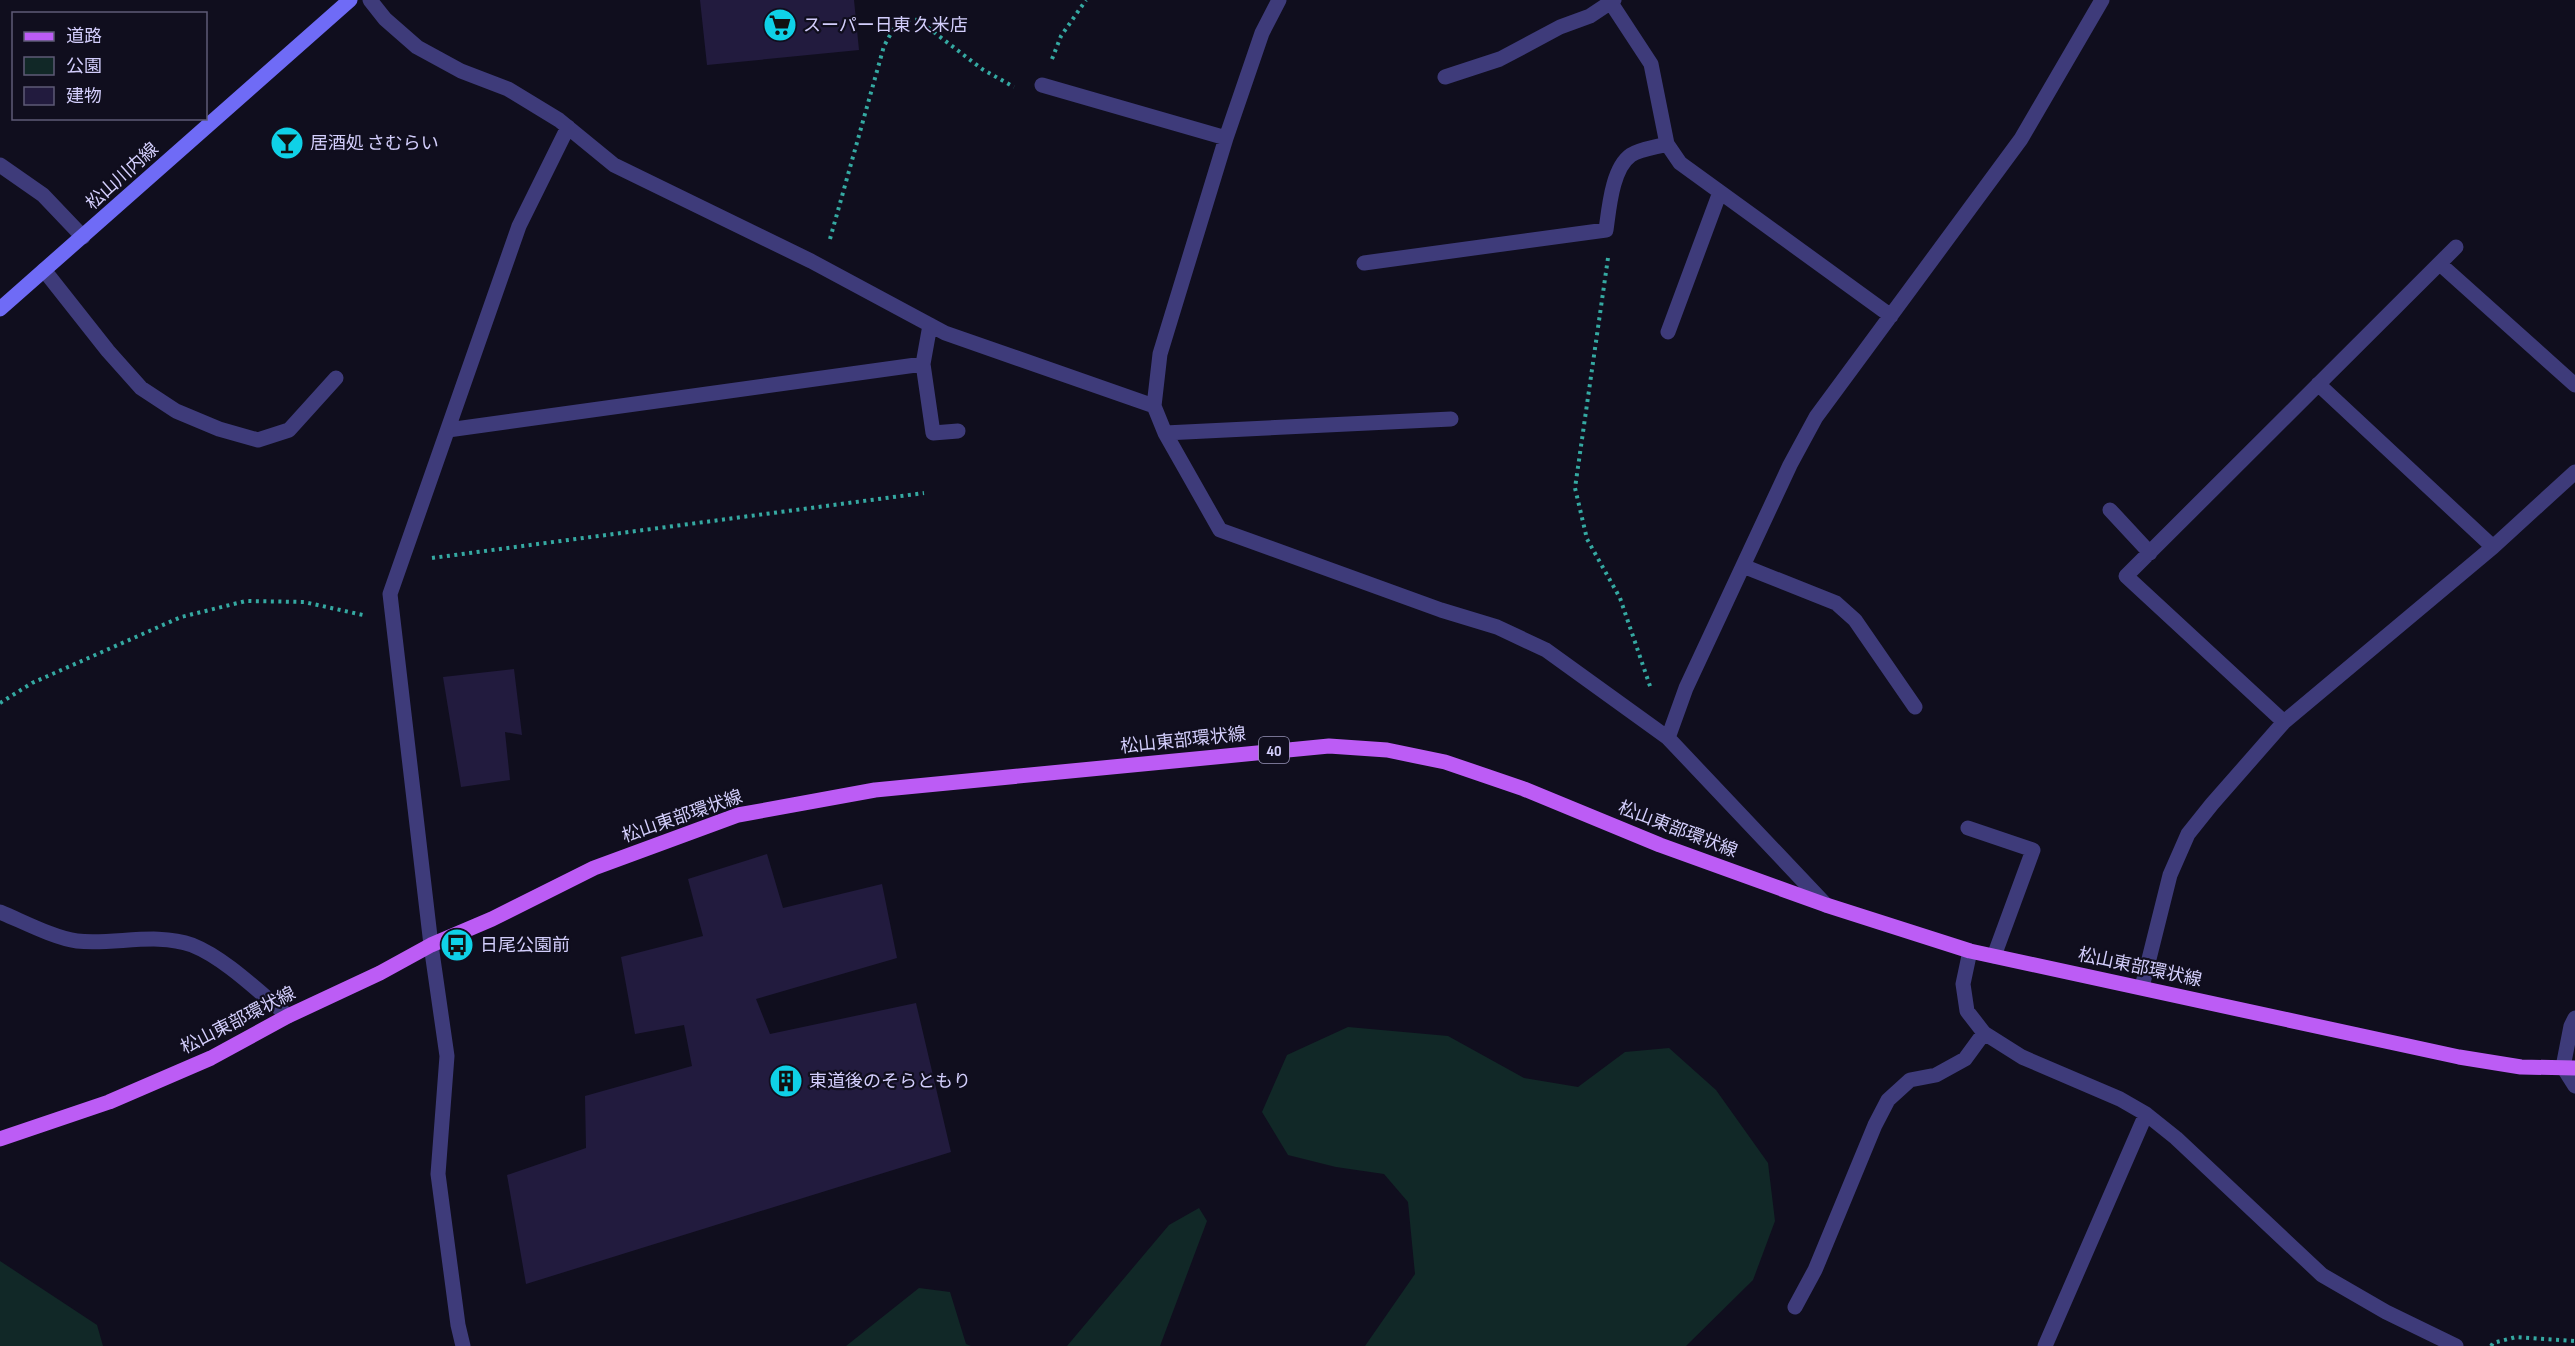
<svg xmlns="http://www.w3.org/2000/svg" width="2575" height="1346" font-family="'Sofia Sans Condensed','Noto Sans JP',sans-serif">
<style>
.green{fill:#112827}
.building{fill:#221b3e}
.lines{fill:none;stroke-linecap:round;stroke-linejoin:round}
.path{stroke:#35a9a2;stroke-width:4;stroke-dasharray:3 4.5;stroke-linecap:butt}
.lane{stroke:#3e3b7a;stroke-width:15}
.street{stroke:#3e3b7a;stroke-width:15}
.secondary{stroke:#6f6bf6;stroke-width:15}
.primary{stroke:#bc5cf5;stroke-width:15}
.labels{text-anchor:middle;stroke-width:4.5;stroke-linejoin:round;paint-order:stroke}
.shield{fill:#100e1e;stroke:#9894b9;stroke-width:1.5}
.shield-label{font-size:16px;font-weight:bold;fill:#d3cefc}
.poi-label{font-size:18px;fill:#d3cefc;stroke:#100e1e;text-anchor:start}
.street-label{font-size:18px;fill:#d3cefc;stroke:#100e1e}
</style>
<rect width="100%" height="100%" fill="#100e1e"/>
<path class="green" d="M1348,1027L1448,1036L1524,1078L1578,1087L1625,1052L1669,1048L1716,1090L1768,1163L1775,1221L1753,1280L1686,1346H1365L1415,1274L1408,1202L1384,1174L1336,1167L1288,1155L1262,1112L1287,1055Z
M1199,1208L1207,1221L1160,1346H1067L1169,1225Z
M0,1261L97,1325L103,1346H0Z
M919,1288L950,1292L966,1344L971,1346H846Z"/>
<path class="building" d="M700,0H854L859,50L707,65Z
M514,669L522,735L505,732L510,780L461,787L443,677Z
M767,854L783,908L882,884L897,958L756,999L770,1034L916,1003L951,1152L526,1284L507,1175L586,1148L585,1096L692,1066L684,1025L635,1034L621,957L703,936L688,879Z"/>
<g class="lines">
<path class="path" d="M1052,59L1061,36L1086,0
M830,239L884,46L899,19L918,20L982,69L1014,87
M1608,258L1575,488L1587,539L1620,598L1651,689
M432,558L924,493
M0,703L32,683L181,617L246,601L304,602L363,615
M2491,1346L2493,1343L2516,1337L2575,1341"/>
<path class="lane" d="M431,945L447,1056L438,1174L458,1325L463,1346"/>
<path class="street" d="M370,0L385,19L417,47L461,71L508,89L559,120L614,165L811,261L945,333L1154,406
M1279,0L1262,33L1226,138L1160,354L1154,406L1165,433L1220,530L1441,610L1497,627L1546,650L1668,738L1826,905
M1609,0L1651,64L1667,144L1680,163L1891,316
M1445,77L1500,59L1560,27L1590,16L1614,0
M1042,85L1226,138
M0,165L43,195L83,237
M1364,263L1606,230C1609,209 1612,168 1631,155C1640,149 1657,147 1667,144
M2440,264L2575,385
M44,270L108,351L141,388L176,411L219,429L258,440L289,430L336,378
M930,325L923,364L933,433L958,431
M1668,332L1720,192
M2318,384L2493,547
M448,430L923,364
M1165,433L1451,419
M2110,510L2150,553
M1743,566L1836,603L1855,620L1915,707
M2284,722L2126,576L2456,247
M1668,738L1686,688L1790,465L1816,417L2021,139L2102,0
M1968,828L2033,850L1994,956
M0,912C22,921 54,938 77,941C114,945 157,932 192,945C225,958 260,993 288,1016
M431,945L390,594L519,226L568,127
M1970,951L1963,984L1967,1011L1984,1033L2022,1057L2120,1099L2146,1114L2176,1138L2322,1275L2386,1312L2456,1346
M2142,987L2170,875L2188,834L2212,804L2284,722L2493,547L2575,472
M2575,1018L2571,1026L2563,1067L2575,1086
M1795,1307L1815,1270L1875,1125L1888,1100L1910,1080L1936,1075L1965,1059L1984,1033
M2045,1346L2146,1114"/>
<path class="secondary" d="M0,309L350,0"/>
<path class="primary" d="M0,1139L109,1102L211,1058L288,1016L380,973L431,945L492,919L594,868L738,815L875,790L1329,746L1387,750L1445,762L1524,789L1660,845L1826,905L1970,951L2459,1057L2521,1067L2575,1068"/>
</g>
<defs>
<g id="supermarket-disc" transform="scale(1.725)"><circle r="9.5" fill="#0fd1e7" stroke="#100e1e"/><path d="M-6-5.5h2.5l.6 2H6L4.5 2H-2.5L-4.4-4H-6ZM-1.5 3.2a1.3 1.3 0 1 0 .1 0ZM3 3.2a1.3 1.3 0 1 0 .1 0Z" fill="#111"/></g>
<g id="bar-disc" transform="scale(1.725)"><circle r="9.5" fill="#0fd1e7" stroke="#100e1e"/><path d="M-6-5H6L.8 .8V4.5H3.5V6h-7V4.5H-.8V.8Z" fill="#111"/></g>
<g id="bus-disc" transform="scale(1.725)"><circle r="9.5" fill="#0fd1e7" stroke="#100e1e"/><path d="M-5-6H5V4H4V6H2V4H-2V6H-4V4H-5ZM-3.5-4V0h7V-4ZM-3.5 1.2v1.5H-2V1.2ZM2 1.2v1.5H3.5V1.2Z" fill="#111"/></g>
<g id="building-disc" transform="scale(1.725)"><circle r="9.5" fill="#0fd1e7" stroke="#100e1e"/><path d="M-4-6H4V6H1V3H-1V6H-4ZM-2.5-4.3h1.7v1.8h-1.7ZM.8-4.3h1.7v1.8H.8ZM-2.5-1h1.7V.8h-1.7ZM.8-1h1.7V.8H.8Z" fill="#111"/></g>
</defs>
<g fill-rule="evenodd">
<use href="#supermarket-disc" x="780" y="25"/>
<use href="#bar-disc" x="287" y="143"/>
<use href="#bus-disc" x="457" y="945"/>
<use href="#building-disc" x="786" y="1081"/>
</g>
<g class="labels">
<rect class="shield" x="1259" y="737" width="30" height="26" rx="4.5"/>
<g class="shield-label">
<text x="1274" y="756">40</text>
</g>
<g class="poi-label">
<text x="803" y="31">スーパー日東 久米店</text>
<text x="310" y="149">居酒処 さむらい</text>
<text x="480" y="951">日尾公園前</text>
<text x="809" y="1087">東道後のそらともり</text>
</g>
<g class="street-label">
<text transform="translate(122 176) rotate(-42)" y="6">松山川内線</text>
<text transform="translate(1183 740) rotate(-6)" y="6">松山東部環状線</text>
<text transform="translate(682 816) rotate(-19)" y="6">松山東部環状線</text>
<text transform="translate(1678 829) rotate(21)" y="6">松山東部環状線</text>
<text transform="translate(2140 967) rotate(12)" y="6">松山東部環状線</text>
<text transform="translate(238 1020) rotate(-27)" y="6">松山東部環状線</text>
</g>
</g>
<rect x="12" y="12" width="195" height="108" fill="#100e1e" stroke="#5e5b77" stroke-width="1.5"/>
<rect x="24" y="32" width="30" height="9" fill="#bc5cf5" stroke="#5e5b77" stroke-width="1.5"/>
<text x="66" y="42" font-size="18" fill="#d3cefc">道路</text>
<rect x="24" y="57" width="30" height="18" fill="#112827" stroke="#5e5b77" stroke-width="1.5"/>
<text x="66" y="72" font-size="18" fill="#d3cefc">公園</text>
<rect x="24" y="87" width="30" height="18" fill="#221b3e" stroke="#5e5b77" stroke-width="1.5"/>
<text x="66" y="102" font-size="18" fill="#d3cefc">建物</text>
</svg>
